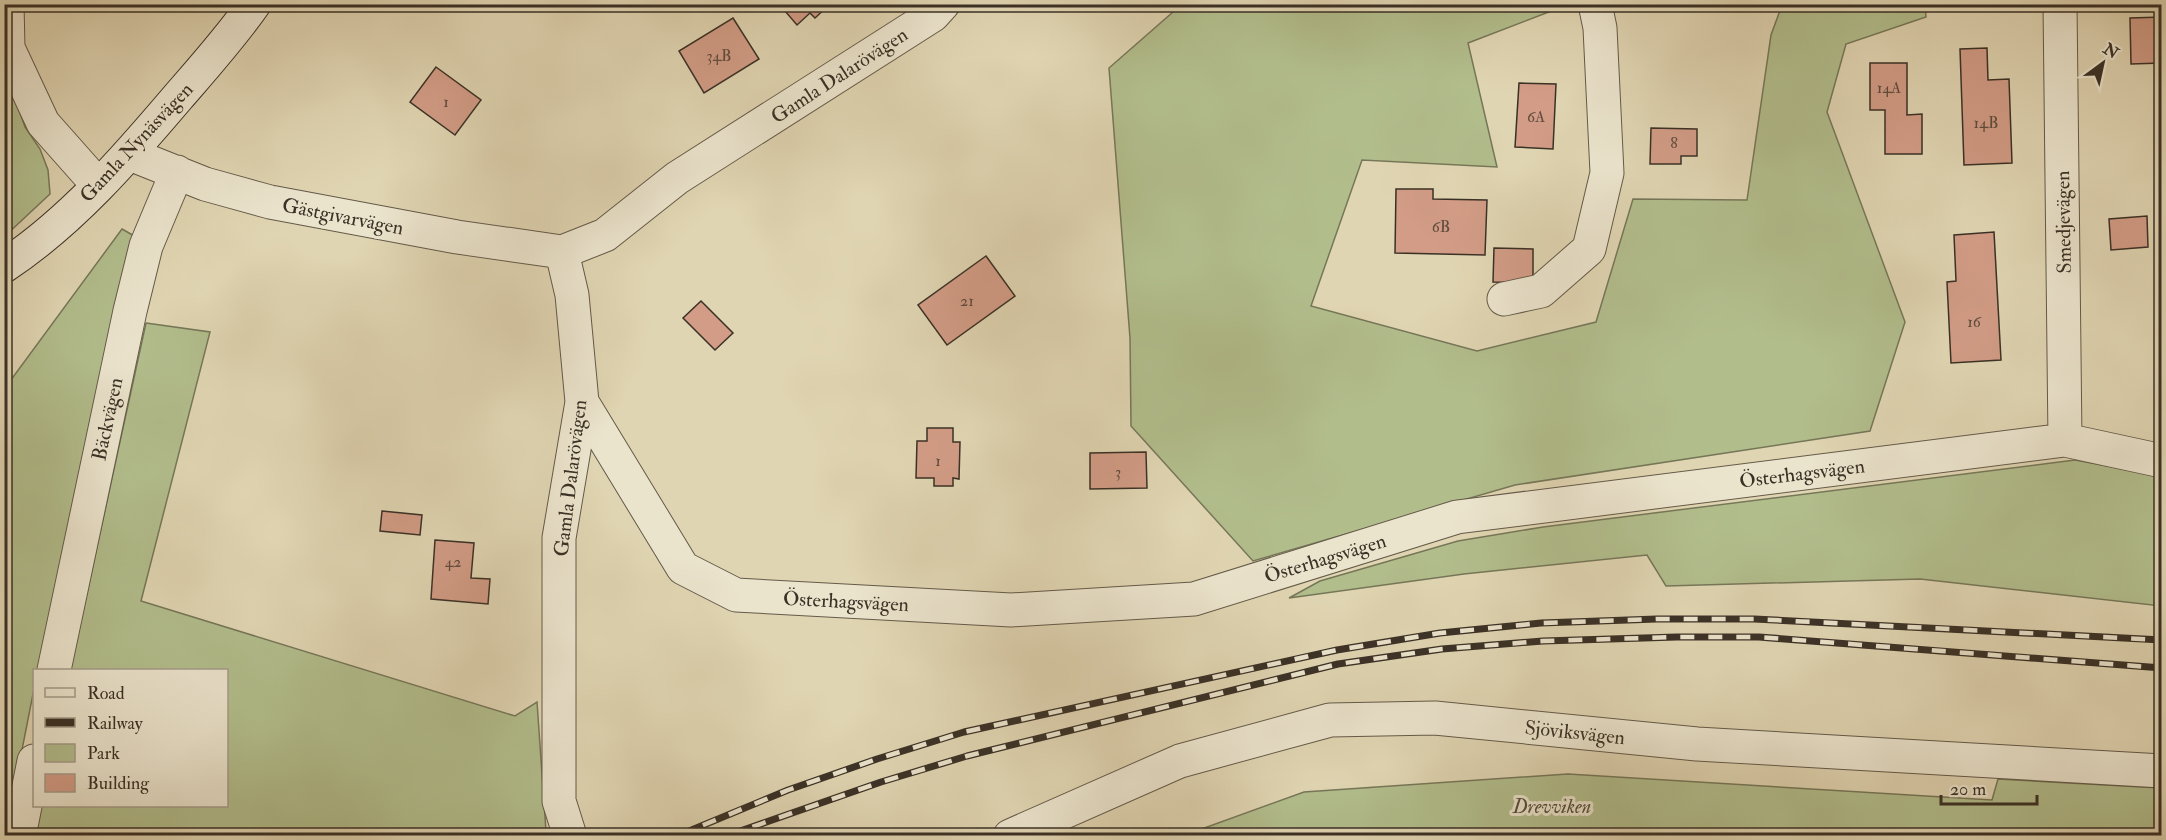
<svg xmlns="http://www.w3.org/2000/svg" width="2166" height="840" font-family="'IM FELL Double Pica',serif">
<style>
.green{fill:#b2bd8c;stroke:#767759;stroke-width:1.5}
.building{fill:#d29c86;stroke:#3a3126;stroke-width:1.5}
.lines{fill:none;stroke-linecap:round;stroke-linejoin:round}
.street-casing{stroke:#645a49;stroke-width:35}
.secondary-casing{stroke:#3a3126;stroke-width:35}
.street{stroke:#ebe4cd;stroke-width:33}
.secondary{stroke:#ebe4cd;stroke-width:33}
.rail-casing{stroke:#3a3126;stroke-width:7}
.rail{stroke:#ebe4cd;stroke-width:4.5;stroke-dasharray:14;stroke-linecap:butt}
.labels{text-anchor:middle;stroke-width:6;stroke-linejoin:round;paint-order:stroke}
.number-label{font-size:16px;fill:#604c3e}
.street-label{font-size:20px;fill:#3a3126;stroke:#ebe4cd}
.park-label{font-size:20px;font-style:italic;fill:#524d3a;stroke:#ebe4cd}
</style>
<rect width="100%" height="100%" fill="#e0d5b2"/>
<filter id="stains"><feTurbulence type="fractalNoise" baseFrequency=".00333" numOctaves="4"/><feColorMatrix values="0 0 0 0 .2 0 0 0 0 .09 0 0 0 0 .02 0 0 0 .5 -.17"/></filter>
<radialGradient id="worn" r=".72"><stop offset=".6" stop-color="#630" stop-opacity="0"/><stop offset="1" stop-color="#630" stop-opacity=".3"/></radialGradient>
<path class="green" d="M1181,5H1567L1468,43L1497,167L1362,160L1311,306L1477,351L1596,322L1633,199L1747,200L1771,35L1782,5H1925L1926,17L1846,44L1827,112L1905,322L1870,431L1515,485L1253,561L1131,426L1130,338L1109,68Z
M4,67L25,127L40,149L48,170L50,194L5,236Z
M122,229L136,237L38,670H34V689L5,836V388Z
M146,323L210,332L141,601L515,716L537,702L546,831L548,835L34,836L40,806H226V670H70Z
M2075,460L2161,476V606L1920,579L1666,586L1647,555L1464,574L1289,598L1320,581L1458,541L1543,527Z
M1568,774L1992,800L1998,779L2161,788V835H1185L1304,792Z"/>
<path class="building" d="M779,4H830L815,18L810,13L797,25Z
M1958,4H2001V10L1958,9Z
M2162,17V63L2131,64L2130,18Z
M733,18L759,59L704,93L679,51Z
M1987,48L1988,80L2009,79L2012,163L1964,165L1960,49Z
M1870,63H1907V115L1922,114V154H1885V110H1870Z
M436,67L481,100L455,135L410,102Z
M1519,83L1556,84L1553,149L1515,147Z
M1651,128L1697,129V156H1681V164H1650Z
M1396,189H1433V199L1487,200L1485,255L1395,253Z
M2147,216L2148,247L2111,250L2109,219Z
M1994,232L2001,360L1951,363L1947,282L1956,281L1954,235Z
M1494,248L1533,249V283L1493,282Z
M986,256L1015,296L947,345L918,305Z
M701,301L733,333L715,350L683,318Z
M927,428H953V442H960L959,479L953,478V486H934V478H916L917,441H927Z
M1146,452L1147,488L1090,489V453Z
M382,511L422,515L420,535L380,531Z
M435,540L474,543L471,578L490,579L488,604L431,599Z"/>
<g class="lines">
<g class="street-casing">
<path id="street" d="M7,4L8,48L43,123L98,185
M2060,4L2065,440
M130,154L205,184L270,202L457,237L562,252
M562,252L572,295L582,402L559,538V801L570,836
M562,252L605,235L677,178L933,15L943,4
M1504,299L1541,291L1589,249L1607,173L1600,28L1595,4
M582,402L683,568L736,595L1011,610L1194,599L1457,517L2065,440L2162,461
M54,670L130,311L146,246L177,172
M19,836L34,761
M1010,836L1180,761L1330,720L1435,718L1697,744L2162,771"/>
</g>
<g class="secondary-casing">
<path id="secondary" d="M4,266C71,222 127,157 178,97C204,67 231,37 254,4"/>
</g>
<use href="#street" class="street"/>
<use href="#secondary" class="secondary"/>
<g class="rail-casing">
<path id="rail" d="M677,836L788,790L877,759L964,732L1337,650L1440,633L1541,623L1657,619H1754L2162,640
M726,836L881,782L967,756L1338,664L1442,649L1543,641L1677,637H1759L2162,668"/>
</g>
<use href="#rail" class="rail"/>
</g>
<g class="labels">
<g class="number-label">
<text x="719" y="61">34B</text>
<text x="1889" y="93">14A</text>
<text x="446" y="107">1</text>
<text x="1536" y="122">6A</text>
<text x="1986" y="128">14B</text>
<text x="1674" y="148">8</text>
<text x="1441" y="232">6B</text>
<text x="967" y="306">21</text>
<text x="1974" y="327">16</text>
<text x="938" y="466">1</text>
<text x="1118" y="477">3</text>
<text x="453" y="567">42</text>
</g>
<g class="street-label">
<text transform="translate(839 75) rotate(-33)" y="7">Gamla Dalarövägen</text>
<text transform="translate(136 142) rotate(-47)" y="7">Gamla Nynäsvägen</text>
<text transform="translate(343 216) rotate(11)" y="7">Gästgivarvägen</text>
<text transform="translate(2063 222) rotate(-91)" y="7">Smedjevägen</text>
<text transform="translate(107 419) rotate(-78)" y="7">Bäckvägen</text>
<text transform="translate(1802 473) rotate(-7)" y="7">Österhagsvägen</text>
<text transform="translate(570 478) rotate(-83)" y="7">Gamla Dalarövägen</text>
<text transform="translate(1325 558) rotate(-17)" y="7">Österhagsvägen</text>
<text transform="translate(846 601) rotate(3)" y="7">Österhagsvägen</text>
<text transform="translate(1575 732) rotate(6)" y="7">Sjöviksvägen</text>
</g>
<g class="park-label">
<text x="1552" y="813">Drevviken</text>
</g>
</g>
<rect width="2166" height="840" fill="none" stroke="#e0d5b2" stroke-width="24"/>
<rect x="6" y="6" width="2154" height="828" fill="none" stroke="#3a3126" stroke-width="3"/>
<rect x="12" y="12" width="2142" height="816" fill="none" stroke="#3a3126" stroke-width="1.5"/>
<rect x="33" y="669" width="195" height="138" fill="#ebe4cd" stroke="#a49c8a" stroke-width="1.5"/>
<rect x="45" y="688" width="30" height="9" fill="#ebe4cd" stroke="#a49c8a" stroke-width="1.5"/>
<text x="87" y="699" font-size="18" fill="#3a3126">Road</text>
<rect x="45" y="718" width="30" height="9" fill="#3a3126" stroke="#a49c8a" stroke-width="1.5"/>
<text x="87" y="729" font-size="18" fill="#3a3126">Railway</text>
<rect x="45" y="744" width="30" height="18" fill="#b2bd8c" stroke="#a49c8a" stroke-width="1.5"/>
<text x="87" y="759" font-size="18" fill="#3a3126">Park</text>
<rect x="45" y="774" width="30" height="18" fill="#d29c86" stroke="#a49c8a" stroke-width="1.5"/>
<text x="87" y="789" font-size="18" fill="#3a3126">Building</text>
<g transform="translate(2103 63) rotate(33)" stroke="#ebe4cd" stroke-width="4.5" paint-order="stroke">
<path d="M0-4.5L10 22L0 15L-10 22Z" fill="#3a3126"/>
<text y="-9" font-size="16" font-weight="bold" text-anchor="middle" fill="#3a3126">N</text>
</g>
<path d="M1941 795v9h96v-9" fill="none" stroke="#3a3126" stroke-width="3"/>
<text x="1950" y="795" font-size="18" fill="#3a3126" stroke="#ebe4cd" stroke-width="4.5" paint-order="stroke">20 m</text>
<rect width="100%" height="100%" filter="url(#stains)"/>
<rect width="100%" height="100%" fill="url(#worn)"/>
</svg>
